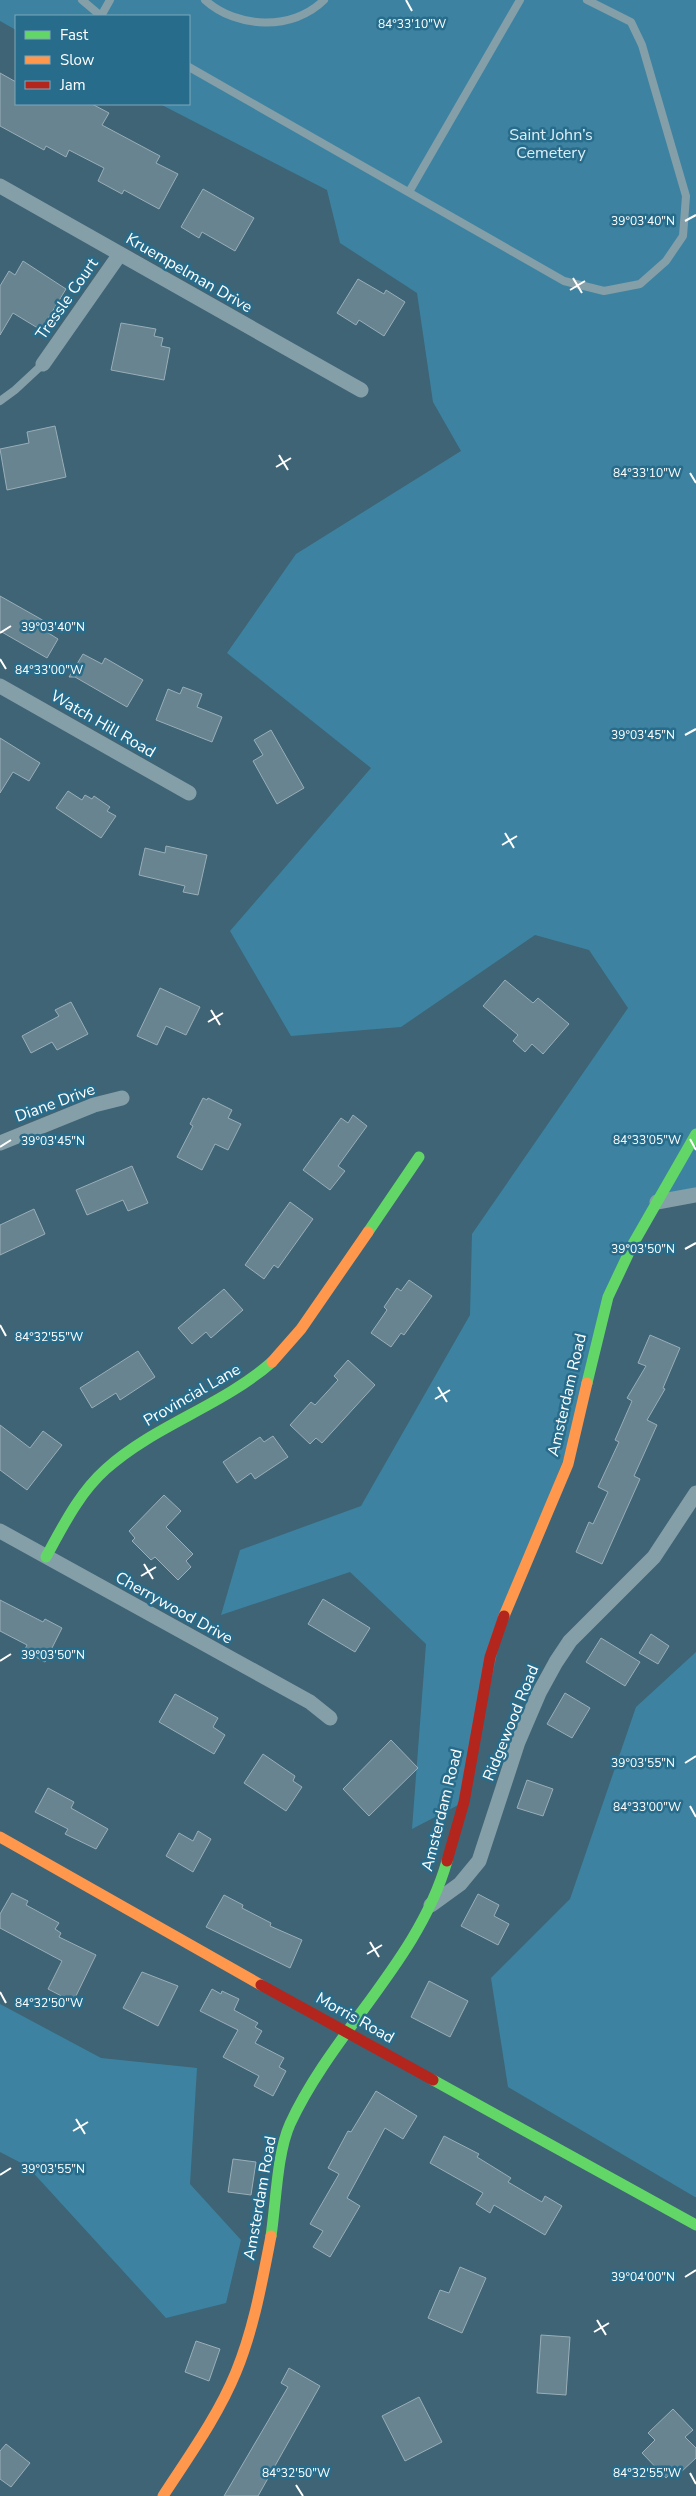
<svg xmlns="http://www.w3.org/2000/svg" width="696" height="2496" font-family="'Nunito Sans',sans-serif">
<rect width="100%" height="100%" fill="#3e6475"/>
<path fill="#3d83a1" d="M0 0H696V1195L657 1202 618 1272 583 1409 509 1600 464 1802 412 1829 426 1644 350 1572 221 1615 240 1550 361 1506 470 1315 472 1234 628 1008 589 950 535 935 401 1027 291 1036 230 931 371 768 227 653 296 554 461 451 433 402 417 293 340 243 327 190 160 104H189V16H16V30L0 21Z
M696 1652V2197H695L508 2087 491 1978 570 1899 636 1707Z
M0 2004 101 2058 197 2068 190 2184 241 2240 226 2303 166 2318 27 2166 0 2152Z"/>
<path fill="#688490" stroke="#99aeb8" d="M0 73 16 82V104H92L109 113 102 125 160 156 156 163 178 174 159 209 124 190 122 194 98 181 104 168 69 150 66 157 46 146 44 150 0 126Z
M203 189 254 218 235 251 202 232 199 238 181 227Z
M23 261 66 289 41 330 13 313 0 335V286L9 271 15 275Z
M358 279 384 294 386 290 405 302 384 336 359 320 356 325 337 313Z
M121 323 156 329 154 336 163 338 161 346 170 348 164 380 111 370Z
M55 426 66 477 7 490 0 449 29 443 27 432Z
M0 596 46 622 42 629 58 639 47 658 0 631Z
M83 654 102 664 105 658 143 680 127 707 75 677H69Z
M183 687 202 694 197 707 222 717 212 742 156 720 168 689 180 694Z
M271 730 304 788 277 804 253 761 263 755 254 740Z
M0 738 40 763 29 781 13 772 0 793Z
M68 791 82 800 85 795 92 799 94 796 110 807 107 811 116 816 101 838 56 808Z
M166 846 207 855 198 895 183 892 185 886 139 875 145 848 165 853Z
M505 980 533 1003 538 998 569 1024 543 1054 532 1044 525 1052 513 1041 518 1035 483 1006Z
M160 988 200 1007 186 1035 166 1026 157 1045 137 1036Z
M71 1002 88 1034 57 1050 52 1042 31 1053 22 1036 59 1016 55 1010Z
M203 1098 207 1100 208 1098 232 1110 228 1118 241 1124 228 1150 215 1144 202 1170 177 1157 193 1126 190 1124Z
M353 1115 367 1126 338 1166 345 1171 330 1190 303 1170 341 1118 348 1123Z
M132 1166 148 1203 128 1211 123 1200 87 1215 76 1190Z
M290 1202 313 1219 278 1268 274 1265 264 1279 245 1265Z
M34 1209 45 1234 0 1255V1225Z
M409 1280 432 1296 404 1335 401 1333 391 1347 371 1333 387 1310 384 1307 397 1288 401 1291Z
M224 1289 243 1310 211 1338 206 1332 192 1344 178 1328Z
M650 1335 680 1348 663 1388 665 1389 647 1420 657 1425 634 1476 640 1479 602 1564 576 1552 589 1522 593 1524 608 1492 598 1487 619 1442 615 1440 632 1401 627 1398 646 1366 638 1363Z
M138 1351 155 1377 120 1400 116 1393 92 1408 80 1388Z
M348 1360 375 1385 322 1443 316 1438 310 1444 290 1425 311 1402 315 1405 338 1380 334 1376Z
M0 1425 30 1448 43 1431 62 1445 27 1490 0 1470Z
M273 1436 288 1457 255 1479 251 1473 237 1483 223 1462 260 1437 264 1442Z
M164 1495 181 1511 166 1527 193 1554 186 1561 191 1567 178 1580 155 1557 151 1560 132 1541 135 1538 129 1531Z
M323 1599 370 1628 355 1652 308 1624Z
M0 1600 43 1622 45 1619 62 1628 45 1662 24 1651 27 1645 0 1631Z
M651 1634 669 1646 658 1664 639 1653Z
M601 1638 640 1662 625 1686 586 1662Z
M565 1693 590 1708 572 1738 547 1724Z
M175 1694 218 1718 213 1727 225 1735 214 1754 159 1722Z
M391 1740 418 1768 369 1816 343 1789Z
M263 1754 295 1776 293 1781 302 1787 286 1811 244 1783Z
M527 1780 553 1789 543 1816 517 1808Z
M48 1788 74 1802 71 1808 108 1829 96 1849 65 1834 68 1829 35 1812Z
M198 1831 211 1839 193 1872 166 1856 179 1833 193 1841Z
M12 1893 28 1901 26 1905 59 1923 55 1929 61 1933 59 1937 96 1955 73 2002 48 1989 62 1961 0 1928V1914Z
M478 1894 499 1905 494 1916 509 1924 498 1945 461 1926Z
M224 1895 243 1905 242 1908 271 1923 270 1926 302 1940 290 1968 206 1927Z
M142 1972 178 1986 158 2026 123 2008Z
M429 1981 468 2001 450 2037 411 2017Z
M212 1989 221 1994 222 1991 239 1999 234 2010 258 2023 255 2027 262 2031 255 2043 284 2058 279 2067 286 2071 273 2096 254 2086 259 2076 223 2057 238 2030 200 2011Z
M376 2091 417 2116 403 2139 385 2128 347 2198 360 2206 330 2257 313 2247 323 2231 310 2224 339 2174 328 2168 348 2131 351 2132Z
M444 2136 479 2154 477 2157 511 2178 508 2182 542 2202 545 2196 562 2206 545 2235 494 2205 490 2213 476 2204 483 2193 430 2163Z
M233 2159 256 2162 251 2195 228 2192Z
M460 2267 486 2278 462 2333 428 2318 440 2290 449 2293Z
M541 2335 570 2337 566 2395 537 2393Z
M196 2341 220 2349 209 2381 185 2372Z
M289 2368 320 2386 258 2496H224L288 2387 281 2383Z
M419 2397 442 2442 405 2461 382 2416Z
M673 2409 693 2430 685 2437 696 2448V2458L680 2473 675 2469 666 2478 642 2453 655 2440 648 2433Z
M6 2444 30 2463 11 2487 0 2479V2451Z"/>
<g fill="none" stroke-linecap="round" stroke-linejoin="round">
<path stroke="#859fa9" stroke-width="8" d="M82 0 101 16
M205 0C237 29 293 31 324 0
M101 16 110 0
M189 67 564 281 604 291 640 284 666 261 683 236 686 196 642 45 631 22 587 0
M409 192 520 0
M0 401 15 390 43 364"/>
<path stroke="#859fa9" stroke-width="15" d="M0 186 361 390
M43 364 120 254
M0 686 189 793
M0 1143 94 1105 122 1098
M657 1202 696 1195
M0 1531 310 1702 330 1718
M431 1905 460 1884 479 1861 518 1742 539 1693 556 1662 570 1641 654 1557 696 1493"/>
<path stroke="#63d668" stroke-width="11" d="M368 1232 419 1157
M587 1383 608 1297 633 1244 696 1134
M46 1557C63 1526 79 1493 106 1469 155 1425 222 1406 272 1362
M433 2080 696 2225
M271 2236C276 2203 277 2153 290 2124 333 2031 419 1960 447 1861"/>
<path stroke="#ff974d" stroke-width="11" d="M272 1362 301 1329 368 1232
M504 1616 568 1464 587 1383
M0 1837 261 1985
M163 2496C189 2456 218 2416 236 2372 254 2328 262 2282 271 2236"/>
<path stroke="#b3261e" stroke-width="11" d="M447 1861 464 1802 490 1657 504 1616
M261 1985 433 2080"/>
</g>
<path fill="none" stroke="#fff" stroke-width="2" d="M406 0 412 11M685 221 696 215M573 278 582 293M570 290 585 281M279 455 288 470M276 467 291 458M690 473 696 483M0 633 11 626M0 659 6 669M685 735 696 729M505 833 514 848M502 845 517 836M211 1010 220 1025M208 1022 223 1013M690 1139 696 1150M0 1147 11 1140M685 1249 696 1243M0 1325 6 1336M438 1387 447 1402M435 1399 450 1390M144 1564 153 1579M141 1576 156 1567M0 1661 11 1654M685 1763 696 1756M690 1806 696 1817M370 1942 379 1957M367 1954 382 1945M0 1992 6 2003M76 2119 85 2134M73 2131 88 2122M0 2175 11 2168M685 2277 696 2270M597 2320 606 2335M594 2332 609 2323M690 2473 696 2484M296 2485 303 2496"/>
<g text-anchor="middle" dominant-baseline="central" stroke-width="5" stroke-linejoin="round" paint-order="stroke">
<g font-size="16" fill="#dbeff8" stroke="#286c8b">
<text x="551" y="135">Saint John’s<tspan x="551" dy="18">Cemetery</tspan></text>
</g>
<g font-size="16" fill="#fff" stroke="#286c8b">
<text transform="translate(189 273) rotate(30)">Kruempelman Drive</text>
<text transform="translate(67 299) rotate(-55)">Tressle Court</text>
<text transform="translate(103 724) rotate(30)">Watch Hill Road</text>
<text transform="translate(55 1103) rotate(-20)">Diane Drive</text>
<text transform="translate(192 1395) rotate(-30)">Provincial Lane</text>
<text transform="translate(567 1395) rotate(-77)">Amsterdam Road</text>
<text transform="translate(174 1608) rotate(29)">Cherrywood Drive</text>
<text transform="translate(511 1723) rotate(-68)">Ridgewood Road</text>
<text transform="translate(442 1810) rotate(-76)">Amsterdam Road</text>
<text transform="translate(355 2018) rotate(29)">Morris Road</text>
<text transform="translate(260 2198) rotate(-80)">Amsterdam Road</text>
</g>
</g>
<g font-size="12" text-anchor="middle" fill="#fff" stroke="#286c8b" stroke-width="5" stroke-linejoin="round" paint-order="stroke">
<text x="412" y="28">84°33'10"W</text>
<text x="643" y="225">39°03'40"N</text>
<text x="647" y="477">84°33'10"W</text>
<text x="53" y="631">39°03'40"N</text>
<text x="49" y="674">84°33'00"W</text>
<text x="643" y="739">39°03'45"N</text>
<text x="647" y="1144">84°33'05"W</text>
<text x="53" y="1145">39°03'45"N</text>
<text x="643" y="1253">39°03'50"N</text>
<text x="49" y="1341">84°32'55"W</text>
<text x="53" y="1659">39°03'50"N</text>
<text x="643" y="1767">39°03'55"N</text>
<text x="647" y="1811">84°33'00"W</text>
<text x="49" y="2007">84°32'50"W</text>
<text x="53" y="2173">39°03'55"N</text>
<text x="643" y="2281">39°04'00"N</text>
<text x="296" y="2477">84°32'50"W</text>
<text x="647" y="2477">84°32'55"W</text>
</g>
<rect x="15" y="15" width="175" height="90" fill="#286c8b" stroke="#7ea7b9"/>
<rect x="25" y="31" width="25" height="8" fill="#63d668" stroke="#7ea7b9"/>
<text x="60" y="40" font-size="15" fill="#ffffff">Fast</text>
<rect x="25" y="56" width="25" height="8" fill="#ff974d" stroke="#7ea7b9"/>
<text x="60" y="65" font-size="15" fill="#ffffff">Slow</text>
<rect x="25" y="81" width="25" height="8" fill="#b3261e" stroke="#7ea7b9"/>
<text x="60" y="90" font-size="15" fill="#ffffff">Jam</text>
</svg>
